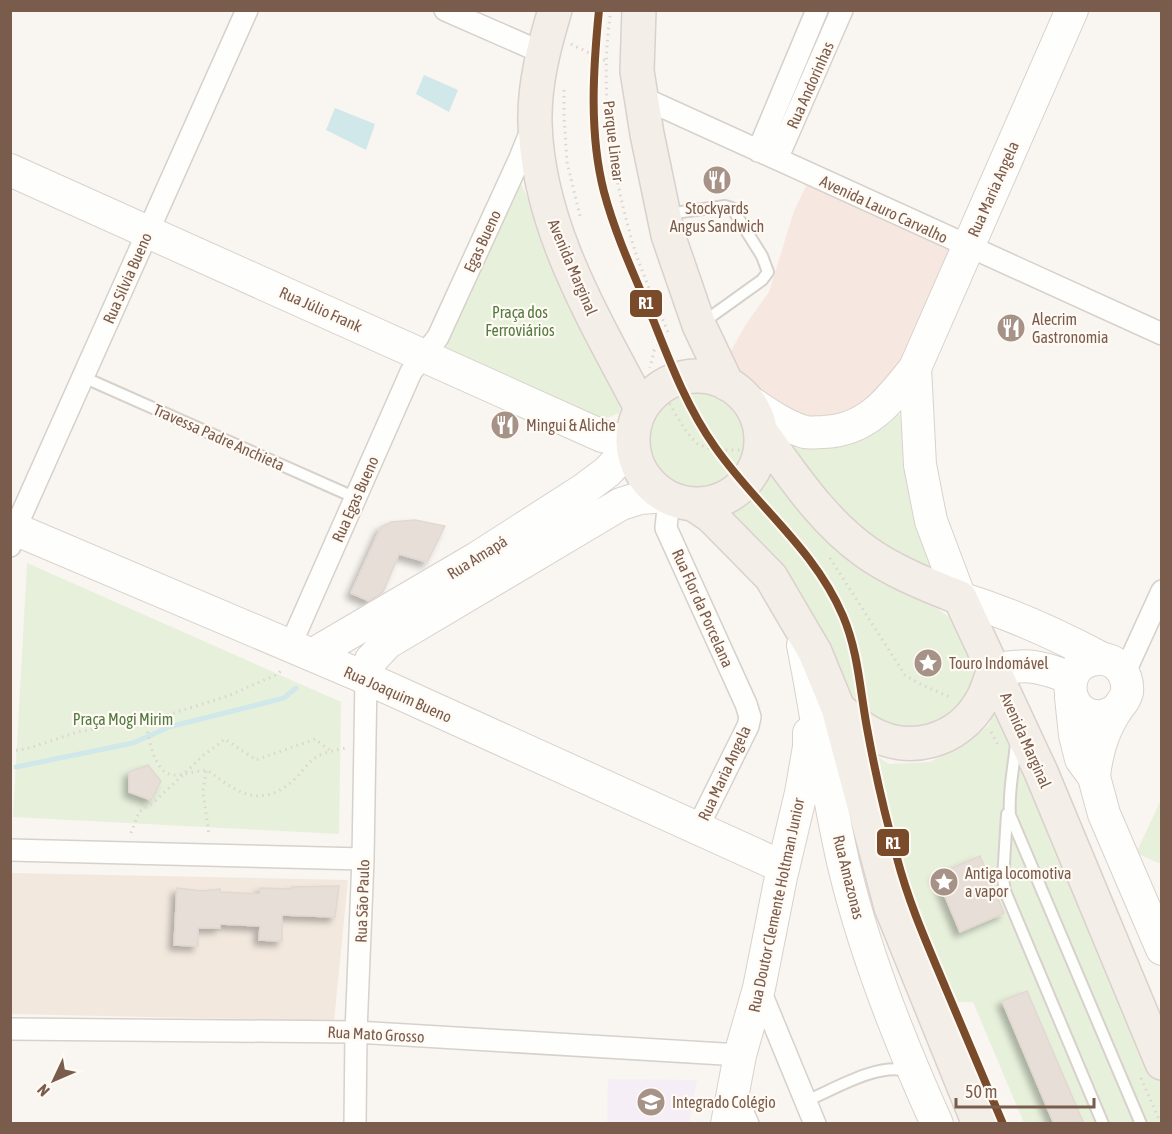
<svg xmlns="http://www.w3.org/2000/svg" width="1172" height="1134" font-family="'Asap Condensed',sans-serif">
<defs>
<filter id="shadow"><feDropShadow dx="-5" dy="5" stdDeviation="3" flood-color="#0004"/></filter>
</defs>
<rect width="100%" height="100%" fill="#f9f5f0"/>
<path fill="#f2e8de" d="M12 873 348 880 334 1021 12 1014Z"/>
<path fill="#f6e8e1" d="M808 182 955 249 914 368 836 430 748 400 727 358 746 324 769 292 794 211Z"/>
<path fill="#f6eef6" d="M608 1079 697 1080 689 1123H607Z"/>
<path fill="#e7f0db" d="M521 184 622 402 619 413 607 418 589 416 444 351Z
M646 438a53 53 0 1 1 106 0a53 53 0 1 1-106 0Z
M890 411 899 413C904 430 901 447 904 464 911 502 927 537 943 573L921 567 875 543 842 515 776 428Z
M769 461 785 495 820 533 881 581 936 608 958 623 978 664 972 693 962 712 912 736 858 716 725 511C750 499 761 488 769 461Z
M27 563 341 702 339 834 13 817Z
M999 699 1161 1083V1123H1024L973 1002H955L924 929 901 856 878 757 889 764 930 762 967 743 989 725Z
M1161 800V864L1136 853Z"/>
<path fill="#d0e8ea" d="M424 75 458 90 449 112 416 94Z
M335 108 375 124 366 150 326 130Z"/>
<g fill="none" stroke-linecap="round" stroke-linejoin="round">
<path stroke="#d0e8ea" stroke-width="5" d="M16 767 133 743 169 727 284 698 296 688"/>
</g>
<path fill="#e6ded7" stroke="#e2d8d2" stroke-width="1.5" filter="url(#shadow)" d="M415 520 445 526 427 562 399 554 383 592 369 601 351 593 381 527 391 522Z
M148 765 161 781 151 800 129 792V772Z
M980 856 1004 913 960 932 936 875Z
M339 886 335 917 282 915V941L259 940 260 926 220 924V928H198V946L174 945 177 888 203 891 220 889V892L260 894V888L291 889 292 887Z
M1027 991 1084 1124H1054L1002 1001Z"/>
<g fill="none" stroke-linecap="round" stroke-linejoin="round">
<g stroke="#d7d1cb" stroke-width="14">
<path id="lane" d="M667 214 725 206 732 208 762 256 768 272 762 280 702 323
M83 377 356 498
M1016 743C1014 767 1008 791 1010 815L1141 1124
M1007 814 1003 879 1005 891 1103 1124
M806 1101C833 1090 878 1062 907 1071"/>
</g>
<g stroke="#d7d1cb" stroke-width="24">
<path id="street" d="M445 10 543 53
M641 97 1162 334
M758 151 817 10
M777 159 842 10
M669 498 666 528 746 704 750 717 748 726 697 829
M10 546 15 529 247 10
M290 646 411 372 438 337 520 158 532 128
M1124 674 1162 591
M10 850 363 859
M759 988 815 1124
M10 1029 356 1032 740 1055
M734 1092 748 1124
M355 1124 356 1032 363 859 366 678"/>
</g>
<g stroke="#d9d2cb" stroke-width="34">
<path id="secondary" d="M10 170 602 436 633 443
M915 368 920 465 931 521 960 598C1009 613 1056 634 1101 658
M747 400C765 412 784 426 805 432 810 433 817 432 823 432 867 431 890 400 915 368L1072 10
M10 527 366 678 783 867
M803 645C818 719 827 796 845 870 866 957 900 1042 937 1124
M312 655 477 558 583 490 607 472 633 445
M994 670C1027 663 1040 666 1071 678
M366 678 371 660 387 643 621 504 640 498 666 496
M1071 697 1075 735 1081 759 1094 777 1104 814 1162 949
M1094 777C1096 755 1103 731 1115 712 1120 704 1125 701 1127 692 1128 683 1125 673 1118 666 1113 661 1105 658 1097 659 1057 663 1065 721 1103 716 1107 715 1112 712 1116 711
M727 1124 740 1055 759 988 781 877 801 793 809 747V733"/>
</g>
<g stroke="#dad1cc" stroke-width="36">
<path id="primary" d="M555 10C544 46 534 85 535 123 538 227 594 318 641 408
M639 10 637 71 647 134 668 235 699 325 727 384
M633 440a64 64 0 1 1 128 0a64 64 0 1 1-128 0Z
M761 432C792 474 822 521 866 552 894 572 928 585 960 598L1041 772 1162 1063
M693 504 711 516 771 577 815 652 838 708 891 907 979 1124
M838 708C847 716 856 725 867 731 908 756 959 742 982 700 987 691 990 680 994 670"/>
</g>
<path stroke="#dcd5d0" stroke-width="3" stroke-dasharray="1.5 4.5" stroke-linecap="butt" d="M611 10C598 91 613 183 638 260 647 284 658 308 668 332L654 351 650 368
M571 44 608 62
M564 90V116L567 162 581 220
M656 377C664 392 686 439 700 445 713 451 729 450 743 450
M830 558 905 675 918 683 952 698
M145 720C149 736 153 774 174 775 184 775 196 771 207 770 235 790 256 809 289 784 298 778 307 763 315 758 323 752 337 750 346 748
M991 732 999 747
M10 751 26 749 78 732 164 716 228 696 278 674 283 668
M206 771 203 791 209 835
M131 833 139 812 154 802 204 755 225 739 256 760 315 739 332 752
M1141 1078 1161 1124"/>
<use href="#lane" stroke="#fefefd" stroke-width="10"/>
<use href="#street" stroke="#fefefd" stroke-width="21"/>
<use href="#secondary" stroke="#fefefd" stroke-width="32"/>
<use href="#primary" stroke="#f3eee8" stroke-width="33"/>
<g stroke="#e6e3e7" stroke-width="7">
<path id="rail" d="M985 1082 1003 1124"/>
</g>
<use href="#rail" stroke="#fffaf3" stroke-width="4.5" stroke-dasharray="14" stroke-linecap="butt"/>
<g stroke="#fffaf3" stroke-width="12">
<path id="rail-1" d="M599 10C593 70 589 134 604 192 616 237 636 279 654 322 671 365 688 409 715 447 756 506 814 548 843 616 858 651 860 690 867 728 875 772 885 816 897 858 909 904 928 946 946 989 965 1034 984 1079 1003 1124"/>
</g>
<use href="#rail-1" stroke="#7a4b2a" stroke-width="8"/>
</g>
<defs>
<g id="restaurant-disc" transform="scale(1.5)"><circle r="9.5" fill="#a69286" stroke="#fffaf3"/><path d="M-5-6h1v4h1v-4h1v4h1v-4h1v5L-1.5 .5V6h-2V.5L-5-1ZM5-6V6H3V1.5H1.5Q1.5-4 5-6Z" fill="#fff"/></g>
<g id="sight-disc" transform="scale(1.5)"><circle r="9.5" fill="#a69286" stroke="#fffaf3"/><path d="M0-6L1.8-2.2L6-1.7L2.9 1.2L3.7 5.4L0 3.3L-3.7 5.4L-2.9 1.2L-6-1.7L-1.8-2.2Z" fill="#fff"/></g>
<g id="school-disc" transform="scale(1.5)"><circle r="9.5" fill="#a69286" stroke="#fffaf3"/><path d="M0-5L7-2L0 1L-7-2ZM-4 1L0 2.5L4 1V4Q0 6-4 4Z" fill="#fff"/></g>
</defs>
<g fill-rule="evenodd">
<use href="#restaurant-disc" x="717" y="180"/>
<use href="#restaurant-disc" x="1011" y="328"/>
<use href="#restaurant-disc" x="505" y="425"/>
<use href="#sight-disc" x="928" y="663"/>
<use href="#sight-disc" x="944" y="882"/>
<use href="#school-disc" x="651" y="1102"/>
</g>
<g text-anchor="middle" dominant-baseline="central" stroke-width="4.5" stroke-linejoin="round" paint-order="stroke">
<g font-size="16" fill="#7a5c4d" stroke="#fffaf3">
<text transform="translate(810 85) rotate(-66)">Rua Andorinhas</text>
<text transform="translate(614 141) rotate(83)">Parque Linear</text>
<text transform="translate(993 189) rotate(-66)">Rua Maria Angela</text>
<text transform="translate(884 209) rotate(25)">Avenida Lauro Carvalho</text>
<text transform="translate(482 241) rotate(-65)">Egas Bueno</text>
<text transform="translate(573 267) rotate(67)">Avenida Marginal</text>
<text transform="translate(127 278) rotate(-66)">Rua Silvia Bueno</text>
<text transform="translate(321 309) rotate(24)">Rua Júlio Frank</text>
<text transform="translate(219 437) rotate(24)">Travessa Padre Anchieta</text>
<text transform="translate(355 499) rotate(-66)">Rua Egas Bueno</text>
<text transform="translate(477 557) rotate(-32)">Rua Amapá</text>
<text transform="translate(703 608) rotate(66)">Rua Flor da Porcelana</text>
<text transform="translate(398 694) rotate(24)">Rua Joaquim Bueno</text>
<text transform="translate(1026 740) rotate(66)">Avenida Marginal</text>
<text transform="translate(724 773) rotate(-65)">Rua Maria Angela</text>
<text transform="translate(849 877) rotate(76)">Rua Amazonas</text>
<text transform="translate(362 901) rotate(-88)">Rua São Paulo</text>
<text transform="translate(776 905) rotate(-78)">Rua Doutor Clemente Holtman Junior</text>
<text transform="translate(376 1034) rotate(3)">Rua Mato Grosso</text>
</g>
<g font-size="16" fill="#7a5c4d" stroke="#fffaf3" text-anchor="start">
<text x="717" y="208" text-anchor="middle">Stockyards<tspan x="717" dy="18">Angus Sandwich</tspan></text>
<text x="1032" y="319">Alecrim<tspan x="1032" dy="18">Gastronomia</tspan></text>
<text x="526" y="425">Mingui &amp; Aliche</text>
<text x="949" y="663">Touro Indomável</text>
<text x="965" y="873">Antiga locomotiva<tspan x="965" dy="18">a vapor</tspan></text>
<text x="672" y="1102">Integrado Colégio</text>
</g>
<g font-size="16" fill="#537a41" stroke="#fffaf3">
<text x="520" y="312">Praça dos<tspan x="520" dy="18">Ferroviários</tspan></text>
<text x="123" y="719">Praça Mogi Mirim</text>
</g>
</g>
<g stroke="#fffaf3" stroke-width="2">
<rect x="629" y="289" width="34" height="29" rx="6" fill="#7a4b2a"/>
<rect x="876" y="828" width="34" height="29" rx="6" fill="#7a4b2a"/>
</g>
<g font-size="16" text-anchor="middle" font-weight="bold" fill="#fff">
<text x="646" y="309">R1</text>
<text x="893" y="849">R1</text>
</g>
<rect width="1172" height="1134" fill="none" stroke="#7a5c4d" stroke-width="24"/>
<g transform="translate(54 1080) rotate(226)" stroke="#fffaf3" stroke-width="4.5" paint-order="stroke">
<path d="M0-4.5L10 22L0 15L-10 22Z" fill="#7a5c4d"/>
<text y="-9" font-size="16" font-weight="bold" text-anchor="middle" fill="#7a5c4d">N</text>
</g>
<path d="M956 1098v9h138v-9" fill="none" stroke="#7a5c4d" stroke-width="3"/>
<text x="965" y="1098" font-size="18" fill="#7a5c4d" stroke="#fffaf3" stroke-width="4.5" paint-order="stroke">50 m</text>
</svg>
